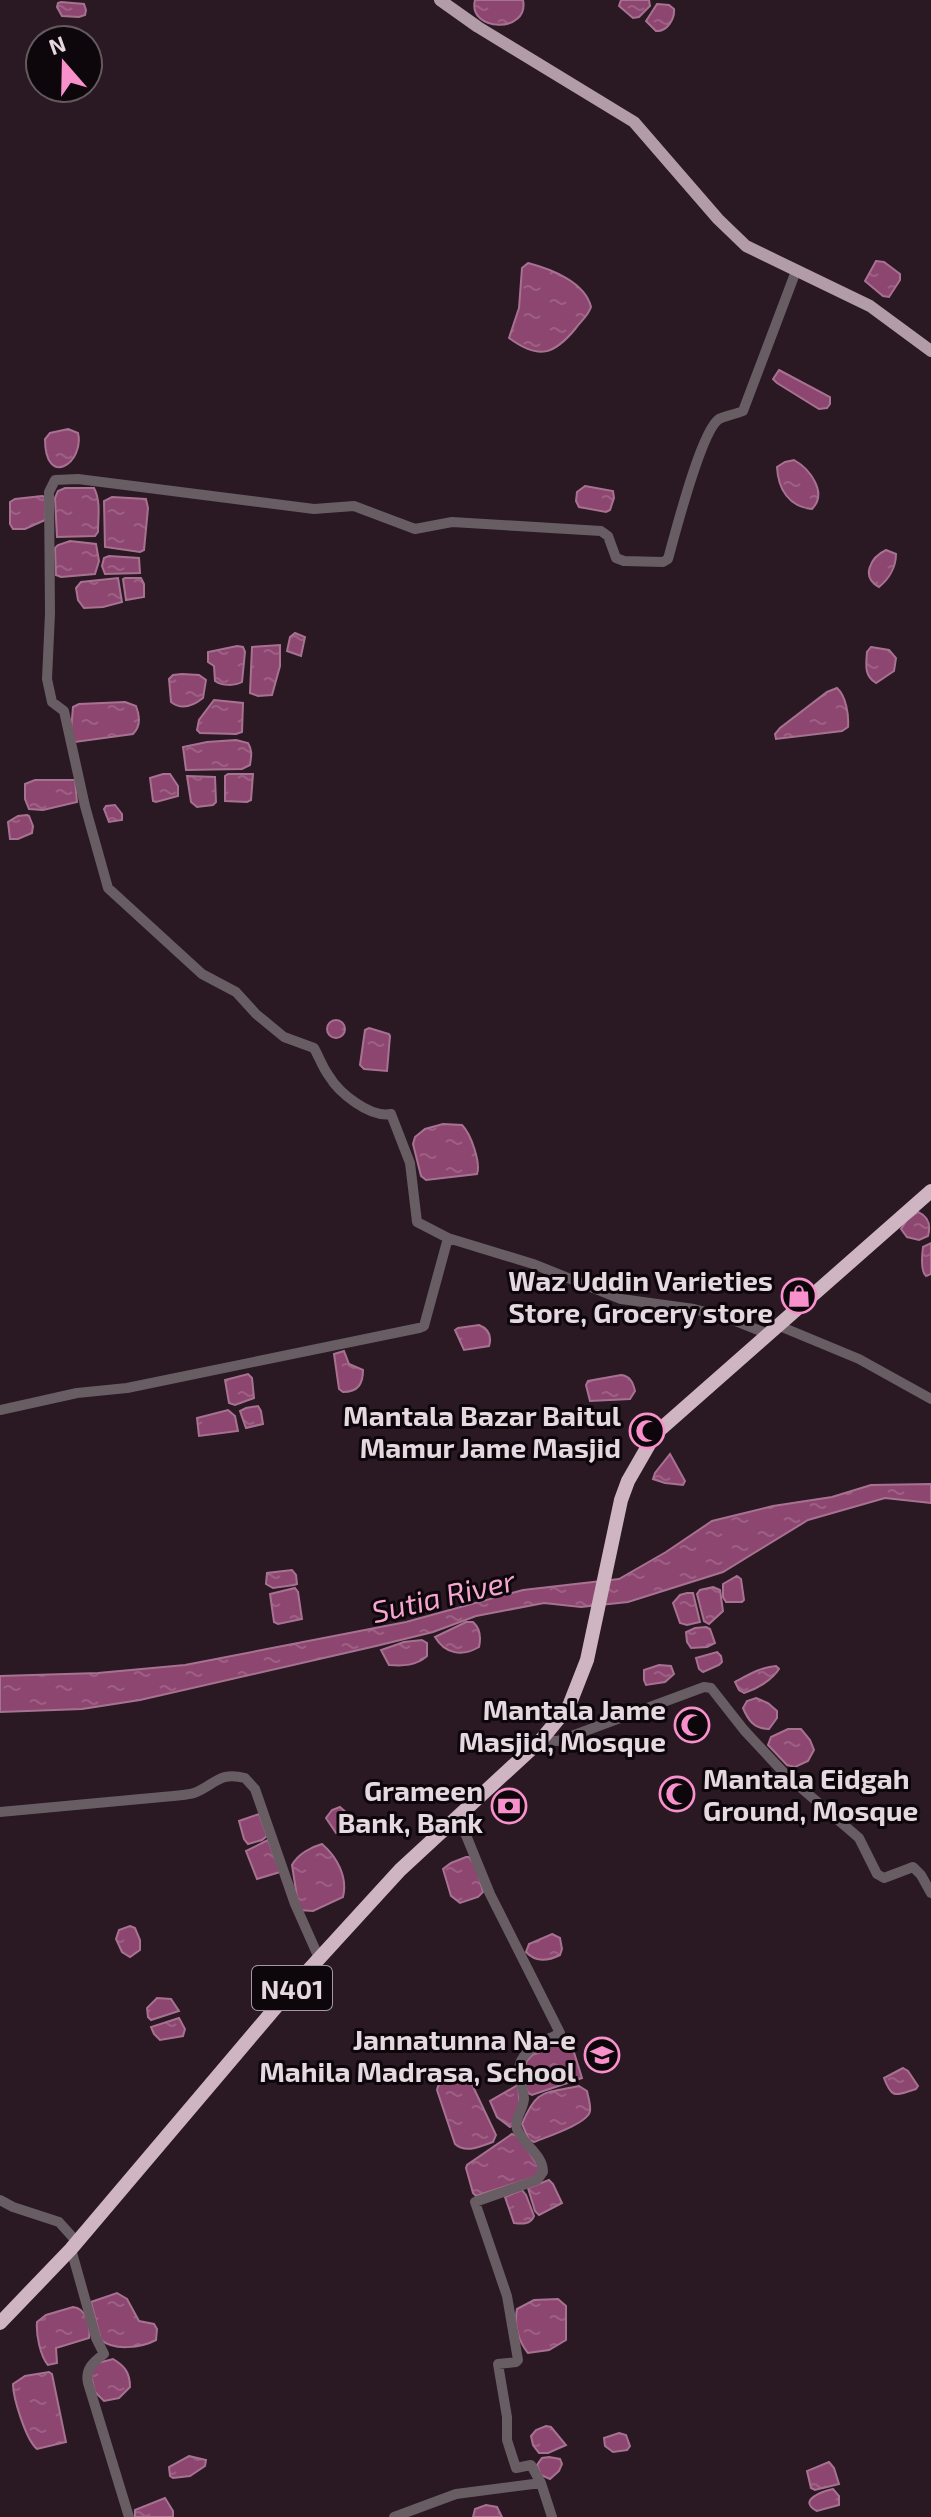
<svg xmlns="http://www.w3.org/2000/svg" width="931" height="2517" font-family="'Exo 2',sans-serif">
<defs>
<pattern id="water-ripples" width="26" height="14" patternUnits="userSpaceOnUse" patternTransform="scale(2)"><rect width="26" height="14" fill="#8d4670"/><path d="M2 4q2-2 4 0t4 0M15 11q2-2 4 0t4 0" fill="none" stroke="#9d6084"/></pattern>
</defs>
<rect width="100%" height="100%" fill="#2a1822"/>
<path fill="url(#water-ripples)" stroke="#a77291" stroke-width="2" d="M475 0H523C530 34 467 32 475 0Z
M621 0H649L650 6 639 17 633 18 619 6Z
M61 2 84 4 86 10 85 15 79 17 62 16 57 7 58 3Z
M657 4 669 5 674 9C675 19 667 32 656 31L646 21Z
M876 261 884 262 900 274V280L889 297 883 296 865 281Z
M528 263C551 269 585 282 591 307 588 316 581 321 576 328 554 355 539 360 509 338L519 308 522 268Z
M779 370 830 397V404L827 408 819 409 777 383 773 379Z
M68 429 78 433C85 463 45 489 45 439L50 433Z
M794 460C810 469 828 493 812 509 789 507 778 489 777 467L785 462Z
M585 486 613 491 614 498 610 510 606 512 579 507 576 501 577 492Z
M65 488H94C101 501 98 517 98 532L95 536 57 537 55 498 58 491Z
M42 496 45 497V520L25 529H13L10 524V502L15 499Z
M112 497 146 499 148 508 144 550 140 552 105 547 104 501Z
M70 541 96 544 99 561 95 574 61 577 56 575 55 548 58 545Z
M886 550 896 554C896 567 889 579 879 587 860 577 871 557 886 550Z
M109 556 139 558 140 573 105 574 102 566 104 558Z
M118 578 122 602 103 607 84 608 78 600 76 588 81 582Z
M125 578H141L144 584V597L126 600 123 579Z
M295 633 305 637 301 656 287 651 290 637Z
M280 645V666L272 695 258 696 250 693 252 647Z
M237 646 243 647 245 652 242 682C235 686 222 686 215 681L214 666 208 662V652Z
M871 647 889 650 896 658 894 671 876 683C864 676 866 665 867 652Z
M182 674 199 675 206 680 203 698C193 706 181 710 171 702L169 679 173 675Z
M837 688C846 696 849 715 848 727L842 731 776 739 775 734 780 728 827 692Z
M214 700 243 703 242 732 236 734 200 733 197 730 199 720Z
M125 702 136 706C140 716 141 726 133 734L75 742 71 731 73 707 79 704Z
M236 740 248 743C253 751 251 757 250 765L242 769 186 770 183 747 207 742Z
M163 774H170L178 786V796L156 802 153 801 150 778Z
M228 774H253L251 800 247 802 225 801V776Z
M187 776 215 777 216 802 213 805 197 807 191 802Z
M35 780H75L77 802 43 810 29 809 25 799V784Z
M115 805 122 814V820L109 822 104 809 106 806Z
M27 815 29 816 33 826 32 833 18 839H10L8 822 18 816Z
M327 1029a9 9 0 1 1 18 0a9 9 0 1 1-18 0Z
M369 1028 389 1034 390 1036 387 1071 364 1069 360 1065 365 1030Z
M443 1124 462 1125C471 1134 481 1163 477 1174L426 1180 421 1176 413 1144 415 1137 425 1129Z
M918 1212C929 1217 931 1225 928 1236L919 1240 907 1237 901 1229 907 1220Z
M931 1243V1274L926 1276C920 1271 922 1255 923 1247Z
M479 1325C489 1329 492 1336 489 1346L464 1350 455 1330 458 1328Z
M344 1351 349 1364 363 1370C363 1384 358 1392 343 1392L339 1389 334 1354Z
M248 1374 252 1378 254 1398 235 1405 229 1403 225 1380Z
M621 1375C630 1376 633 1382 635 1391L630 1399 590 1401 586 1385 588 1381Z
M258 1406 261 1411 263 1424 246 1428 240 1411 246 1408Z
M228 1410 235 1416 238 1431 199 1436 197 1418Z
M670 1454 685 1481 683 1485 665 1483 653 1479 655 1473Z
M931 1484V1503L885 1498 808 1520 723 1572 628 1602 581 1607 544 1603 476 1616 433 1632 376 1646 140 1700 82 1709 0 1712V1676L98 1673 185 1665 406 1622 523 1590 619 1579 666 1552 712 1521 773 1506 832 1497 871 1485Z
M292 1570 296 1575 297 1584 294 1585 273 1588 266 1584 267 1573Z
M737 1576 741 1579 744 1600 742 1602H726L723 1597V1584Z
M713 1587 720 1590 723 1611 709 1624 704 1621 697 1594 700 1590Z
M295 1588 298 1592 302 1619 278 1624 274 1622 270 1594Z
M687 1593H693L700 1622 687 1625 680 1623 673 1603 680 1595Z
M466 1622H473C481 1629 481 1638 479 1647 462 1657 445 1654 435 1637Z
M706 1627 710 1629 715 1643 707 1647 691 1648 687 1642 686 1632 695 1628Z
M422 1640 427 1643V1656C416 1666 403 1666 389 1665L381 1650 404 1642Z
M717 1652 721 1656 722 1662 719 1665 703 1672 699 1669 696 1658Z
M659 1665 671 1666 674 1674 665 1682 646 1685 644 1680V1670Z
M776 1666 779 1669C772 1680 757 1689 744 1693L739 1690 735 1682C748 1675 761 1667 776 1666Z
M756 1698 768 1703 777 1711V1718L769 1729C754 1729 748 1720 743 1708L747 1701Z
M788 1729H801L810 1740 814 1750 808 1761 795 1767 787 1765 768 1745 771 1737Z
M340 1807 348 1814 353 1828 348 1832 336 1833 326 1818 332 1810Z
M259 1814 267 1836 262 1840 248 1844 244 1839 239 1821Z
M268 1840 280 1872 257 1879 246 1851Z
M322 1844C337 1857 348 1877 343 1897L313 1911 299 1910 292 1865C298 1854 311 1847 322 1844Z
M466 1857H469L476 1867 483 1892 478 1897 460 1903 451 1896 443 1869 451 1863Z
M130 1926 135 1928 140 1940V1950L130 1957 122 1952 116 1939 119 1930Z
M552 1934 560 1938 562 1949 560 1955C548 1961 536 1963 526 1952L529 1944Z
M157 1998 171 1999 179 2011 151 2020 148 2017 147 2008Z
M179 2018 185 2029 183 2036 160 2040 154 2034 151 2027Z
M564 2039 572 2046 582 2078 532 2095 528 2093C513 2057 537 2051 564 2039Z
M903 2068 908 2071 918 2086 916 2089C896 2095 892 2100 884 2078Z
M458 2071H464L469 2078 496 2135 493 2142C481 2146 466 2154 455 2144L437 2090C439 2079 449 2076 458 2071Z
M516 2086H518L520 2107 513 2125 510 2127 497 2117 490 2101Z
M579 2086 587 2091C588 2097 591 2105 590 2111 589 2123 546 2137 534 2142L529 2140 522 2124C537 2088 543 2094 579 2086Z
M512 2134 519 2137 540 2169 537 2176 476 2196 473 2193 466 2168 467 2165Z
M549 2180 553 2184 562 2203 539 2215 535 2211 528 2188Z
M522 2190 526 2195 534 2216C531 2225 521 2224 514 2223L505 2197Z
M117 2293 127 2299 139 2321 154 2324 157 2329 156 2340C141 2348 114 2351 101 2340L91 2302Z
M558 2299 566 2306V2340L549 2350 528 2353C518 2341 514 2324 517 2309L534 2300Z
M73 2307C86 2308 91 2326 89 2338L56 2348 57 2363 48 2365C40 2356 36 2334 37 2322L46 2315Z
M113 2359C125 2366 130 2373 130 2387L119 2398 104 2401 95 2392 90 2371 98 2363Z
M49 2372 52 2374 66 2442 37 2449C26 2440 13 2398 13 2384L25 2376Z
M546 2426 551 2427 566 2445 548 2453H539L533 2445 531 2436 536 2430Z
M619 2433 626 2435 630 2446 627 2450 613 2452 605 2446 604 2438Z
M189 2456 206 2460 205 2466 190 2476 173 2478 170 2476 169 2467Z
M549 2457 560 2459 562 2464 559 2471 550 2479 541 2475 537 2465 542 2458Z
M829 2462 834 2468 839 2484 815 2490 811 2488 807 2471Z
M833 2489 839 2496V2505L817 2511C796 2500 824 2491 833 2489Z
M165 2498 173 2511V2517H135V2510Z
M486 2505 497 2507 502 2517H473L475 2509Z"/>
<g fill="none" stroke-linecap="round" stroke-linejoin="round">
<path stroke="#675d62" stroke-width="10" d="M777 1325 859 1359 931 1399
M768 1334 728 1318 694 1309 621 1299 533 1264 448 1238 417 1222 410 1163 391 1114C370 1118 339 1093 329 1076 323 1068 319 1057 314 1048L284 1037 256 1014 236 992 202 974 108 888 85 806 64 711 52 702 47 679 50 613 49 492 55 480 78 479 314 509 354 506 415 529 452 522 601 531 608 536 616 558 624 561 663 562 668 559C675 534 701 431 719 419 725 416 736 414 743 411L796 271
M0 1410 77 1393 127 1388 419 1328 424 1326 448 1238
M541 1740 558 1741 704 1687 711 1688 744 1730 785 1774 859 1838 877 1874 884 1878 913 1867 921 1875 931 1893
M0 1812 173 1796C179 1795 188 1795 194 1793 215 1785 219 1771 245 1778L255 1789 295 1904 319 1958
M459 1818 490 1894 560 2033C542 2043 517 2050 519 2074 520 2083 524 2091 524 2099 523 2110 514 2119 517 2129 523 2145 543 2154 543 2172L537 2180 475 2202 507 2296 518 2360 516 2362 498 2364 507 2417V2440L516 2468 531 2465 541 2483 552 2517
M0 2200 13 2207 59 2222 77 2242
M71 2249 96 2338 104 2354C93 2362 85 2369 88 2383L129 2517
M394 2517 456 2494 541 2483"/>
<path stroke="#b19ca7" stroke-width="12" d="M440 0 478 27 634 122 718 219 746 246 870 306 931 351"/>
<path stroke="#cfb5c2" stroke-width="14" d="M0 2323 71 2249 293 1987 400 1870 541 1740 569 1706 587 1660 621 1500 628 1481 655 1434 931 1191"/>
</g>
<defs>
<g id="shop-ring" transform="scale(1.8)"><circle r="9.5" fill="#0d060a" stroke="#f890cc" stroke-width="1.5"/><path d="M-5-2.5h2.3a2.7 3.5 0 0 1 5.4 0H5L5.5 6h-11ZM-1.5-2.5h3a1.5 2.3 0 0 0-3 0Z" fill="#f890cc"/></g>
<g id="mosque-ring" transform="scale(1.8)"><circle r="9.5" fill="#0d060a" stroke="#f890cc" stroke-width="1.5"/><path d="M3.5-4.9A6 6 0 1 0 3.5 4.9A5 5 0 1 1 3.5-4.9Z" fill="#f890cc"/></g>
<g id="bank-ring" transform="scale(1.8)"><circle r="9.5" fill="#0d060a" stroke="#f890cc" stroke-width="1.5"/><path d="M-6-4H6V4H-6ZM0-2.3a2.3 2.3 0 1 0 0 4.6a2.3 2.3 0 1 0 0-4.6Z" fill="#f890cc"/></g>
<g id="school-ring" transform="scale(1.8)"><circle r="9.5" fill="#0d060a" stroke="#f890cc" stroke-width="1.5"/><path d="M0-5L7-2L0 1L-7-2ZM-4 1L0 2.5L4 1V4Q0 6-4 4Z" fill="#f890cc"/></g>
</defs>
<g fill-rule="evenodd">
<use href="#shop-ring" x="799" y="1296"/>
<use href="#mosque-ring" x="647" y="1431"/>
<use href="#mosque-ring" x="692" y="1725"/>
<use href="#mosque-ring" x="677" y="1794"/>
<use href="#bank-ring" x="509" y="1806"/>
<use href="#school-ring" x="602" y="2055"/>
</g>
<g text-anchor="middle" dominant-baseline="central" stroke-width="6" stroke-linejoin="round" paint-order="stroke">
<rect fill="#0d060a" stroke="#a4999f" stroke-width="2" x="252" y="1966" width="80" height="44" rx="6"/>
<g font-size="26" font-weight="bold" fill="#e5d8df">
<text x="292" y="1988">N401</text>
</g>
<g font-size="28" font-weight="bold" fill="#e5d8df" stroke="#0d060a" text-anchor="end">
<text x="773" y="1280">Waz Uddin Varieties<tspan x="773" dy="32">Store, Grocery store</tspan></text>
<text x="621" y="1415">Mantala Bazar Baitul<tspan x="621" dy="32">Mamur Jame Masjid</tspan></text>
<text x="666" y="1709">Mantala Jame<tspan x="666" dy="32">Masjid, Mosque</tspan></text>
<text x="703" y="1778" text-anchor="start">Mantala Eidgah<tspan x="703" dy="32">Ground, Mosque</tspan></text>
<text x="483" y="1790">Grameen<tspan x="483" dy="32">Bank, Bank</tspan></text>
<text x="576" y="2039">Jannatunna Na-e<tspan x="576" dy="32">Mahila Madrasa, School</tspan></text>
</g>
<g font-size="30" font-style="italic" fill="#f6a4d2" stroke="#0d060a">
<text transform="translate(443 1595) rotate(-13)">Sutia River</text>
</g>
</g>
<g transform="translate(64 64) rotate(340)"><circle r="38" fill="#0d060a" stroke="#635a5f" stroke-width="2"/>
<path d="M0-6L14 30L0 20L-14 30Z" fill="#f890cc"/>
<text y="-12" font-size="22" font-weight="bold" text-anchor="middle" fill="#e5d8df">N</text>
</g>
</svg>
